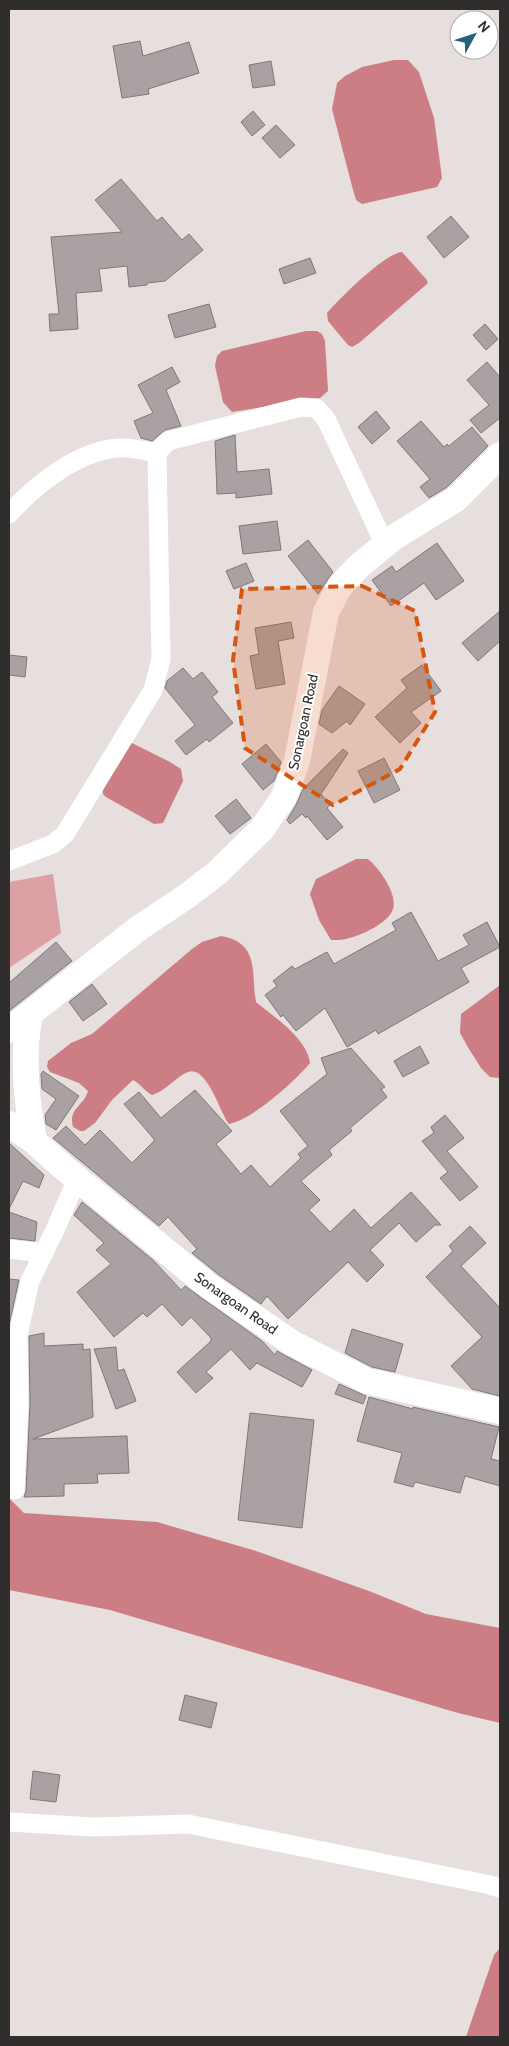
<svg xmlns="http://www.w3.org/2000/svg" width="509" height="2046" font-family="Cabin,sans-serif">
<rect width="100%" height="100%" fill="#e7dede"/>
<path fill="#dba1a4" d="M53 874 61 933 9 968V882Z"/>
<path fill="#cc7e84" d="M394 60H408L419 72 434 118 442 178 437 187 362 204 356 200 353 190 332 109 337 83 345 76 362 67Z
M402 252 426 279 428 283 359 343 352 347 348 345 328 321 327 313C339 299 385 253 402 252Z
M306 331H317L322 334 325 341 328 391 320 398 232 412 223 402 215 366 217 356 222 351Z
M130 742 170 762 181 769 183 781 163 823 154 824 106 797 103 794V789Z
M356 859H368C379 868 398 894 393 909 389 923 360 936 346 939 342 940 336 940 331 940L319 920 310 894 316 879Z
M221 936C260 943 251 972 256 1002 274 1017 307 1038 310 1063 295 1081 252 1120 229 1124 220 1113 207 1065 188 1072 175 1077 166 1091 152 1095 144 1091 141 1084 133 1080L112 1100 95 1123 84 1131H80L73 1127C68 1108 84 1106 88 1091L79 1083 50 1072 47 1067 48 1061 71 1043 92 1034 192 949 202 942Z
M500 985V1078L490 1077 481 1068 469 1049 460 1033 461 1014Z
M9 1498 24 1513 157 1522 256 1551 369 1591 426 1614 500 1628V1723L458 1713 110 1610 9 1590Z
M500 1948V2037H466L494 1955Z"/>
<path fill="#aaa2a2" stroke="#7f7778" d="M140 41 143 56 189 42 199 73 148 89 149 94 122 98 113 46Z
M271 61 275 85 253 88 249 65Z
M253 111 265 125 252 136 241 122Z
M276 125 295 145 280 158 262 138Z
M121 179 157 221 162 217 182 240 189 234 203 250 165 281 147 283V285L129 287 127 266 99 269 102 291 76 293 78 329 50 331 49 314H59L51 237 122 232 95 200Z
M451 216 469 237 444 258 427 237Z
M310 258 316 273 284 284 279 269Z
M209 304 216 327 175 338 168 315Z
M485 324 498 339 486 350 473 335Z
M487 362 500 377V418L481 433 470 420 489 405 467 380Z
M172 367 180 382 166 390 181 426 165 430 152 441 141 438 134 421 153 413 138 385Z
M376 411 390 428 372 444 358 427Z
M421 421 444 447 447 444 449 446 472 427 488 446 447 487 429 498 420 487 430 479 397 441Z
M235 435 237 472 269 469 272 494 236 498V493L217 494 215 441Z
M277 521 281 550 243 554 239 526Z
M308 540 333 572 318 594 288 556Z
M437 543 464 581 436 600 424 583 391 606 372 580 392 566 396 572Z
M246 563 254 581 234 589 226 571Z
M500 611V641L478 661 462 643Z
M291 622 294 638 278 641 285 684 256 689 250 656 259 654 255 628Z
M9 655 27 657 25 677 9 675Z
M422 665 441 691 411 712 421 723 400 743 375 717 407 688 401 680Z
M183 668 193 679 202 672 218 692 212 697 233 723 209 742 207 739 186 755 175 741 195 725 165 688 167 681Z
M339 686 365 704 350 725 347 721 332 733 319 724 322 710Z
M266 744 281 762 274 781 263 790 242 764Z
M343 749 348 753 321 794 330 805 327 808 343 827 327 840 307 816 306 818 302 814 290 824 287 820 296 805 303 789Z
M384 758 400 790 374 803 358 771Z
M236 799 251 818 230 834 215 816Z
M411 912 438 961 469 945 463 935 487 922 500 947 461 968 469 982 378 1034 376 1030 347 1047 325 1008 296 1031 283 1015 281 1017 265 995 277 986 273 981 292 966 295 969 327 952 334 964 396 930 392 923Z
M56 942 72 961 9 1011V983Z
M92 984 107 1004 83 1021 69 1002Z
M420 1046 429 1063 403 1077 394 1061Z
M351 1048 385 1087 381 1089 387 1097 350 1128 352 1131 329 1150 332 1155 301 1181 320 1200 309 1210 330 1232 354 1209 371 1228 411 1192 441 1225H435L416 1242 399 1223 370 1250 384 1265 367 1282 348 1262 288 1319 267 1296 261 1304 219 1275 192 1253 197 1249 168 1217 159 1226 53 1138 66 1126 85 1145 100 1130 132 1163 154 1141V1139L124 1104 139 1092 161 1118 195 1090 232 1131 216 1144 241 1174 251 1165 270 1187 301 1158 298 1154 308 1146 280 1111 327 1074 321 1058Z
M43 1071 79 1096 56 1130 46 1124 45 1115 56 1099 42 1089 41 1074Z
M445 1115 464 1138 447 1151 478 1187 460 1201 440 1178 448 1172 422 1141 434 1133 431 1127Z
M9 1143 44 1175 39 1188 23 1181 9 1209Z
M82 1202 153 1260 181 1290 185 1286 262 1341 275 1355 277 1351 312 1370 302 1387 257 1363 250 1370 231 1349 206 1372 213 1378 196 1393 177 1372 211 1341V1338L191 1317 182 1326 162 1304 147 1317 143 1313 114 1337 77 1292 111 1264 96 1250 104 1243 74 1215Z
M9 1212 37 1222 35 1241 9 1238Z
M470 1226 486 1243 461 1266 500 1308V1396L472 1389 451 1366 482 1337 426 1277 453 1251 449 1246Z
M9 1279 19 1280 9 1325Z
M352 1329 403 1344 395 1372 372 1367 345 1353Z
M44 1333V1346L83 1344V1350L90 1349 93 1417 33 1439 127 1436 129 1473 97 1474 98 1483 64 1484V1496L24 1497 26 1491 30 1404 29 1336Z
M116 1347 118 1371 124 1369 136 1401 116 1409 94 1349Z
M339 1384 366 1396 363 1404 335 1394Z
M369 1397 413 1409V1407L499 1427 491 1459 500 1461V1486L465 1476 460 1493 415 1482 413 1487 394 1482 402 1453 357 1441Z
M250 1413 314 1420 302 1528 238 1520Z
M185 1695 217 1703 211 1728 179 1720Z
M33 1771 60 1775 56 1802 30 1799Z"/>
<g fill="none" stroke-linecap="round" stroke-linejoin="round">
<path stroke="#fff" stroke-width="19" d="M9 514C35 485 79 450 119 448 131 447 145 451 157 453
M9 861 53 844 65 834 153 690 161 659 157 453 168 441 301 407 316 408 326 419 385 545
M9 1249 44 1253
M15 1490 19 1403 18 1335 30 1281 55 1230 77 1179
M9 1822 94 1827 188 1824 486 1884 500 1888"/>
<path stroke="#fff" stroke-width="26" d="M30 1014C22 1055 26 1100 34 1141
M9 1030 139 928 187 896 217 873 262 829 284 797 297 761 326 612 340 586 359 566 393 538 456 499 500 455
M9 1124 34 1141 64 1168 210 1287 292 1343 367 1381 500 1411"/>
</g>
<path fill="#d6550f" fill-opacity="0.2" stroke="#d6550f" stroke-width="4" stroke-dasharray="10 6" stroke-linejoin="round" d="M362 586 415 611 435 712 400 769 333 805 245 748 233 660 242 589Z"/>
<g text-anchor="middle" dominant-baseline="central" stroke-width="4" stroke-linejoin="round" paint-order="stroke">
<g font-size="14" fill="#302d2d" stroke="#fff">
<text transform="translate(303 722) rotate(-78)">Sonargoan Road</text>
<text transform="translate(236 1303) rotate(35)">Sonargoan Road</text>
</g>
</g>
<rect width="509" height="2046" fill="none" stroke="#302d2d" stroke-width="20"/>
<g transform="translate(474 35) rotate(50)"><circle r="24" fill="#ffffff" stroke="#acabab"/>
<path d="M0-4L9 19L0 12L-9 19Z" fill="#256379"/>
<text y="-8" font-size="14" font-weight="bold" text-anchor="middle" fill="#302d2d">N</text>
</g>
</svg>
